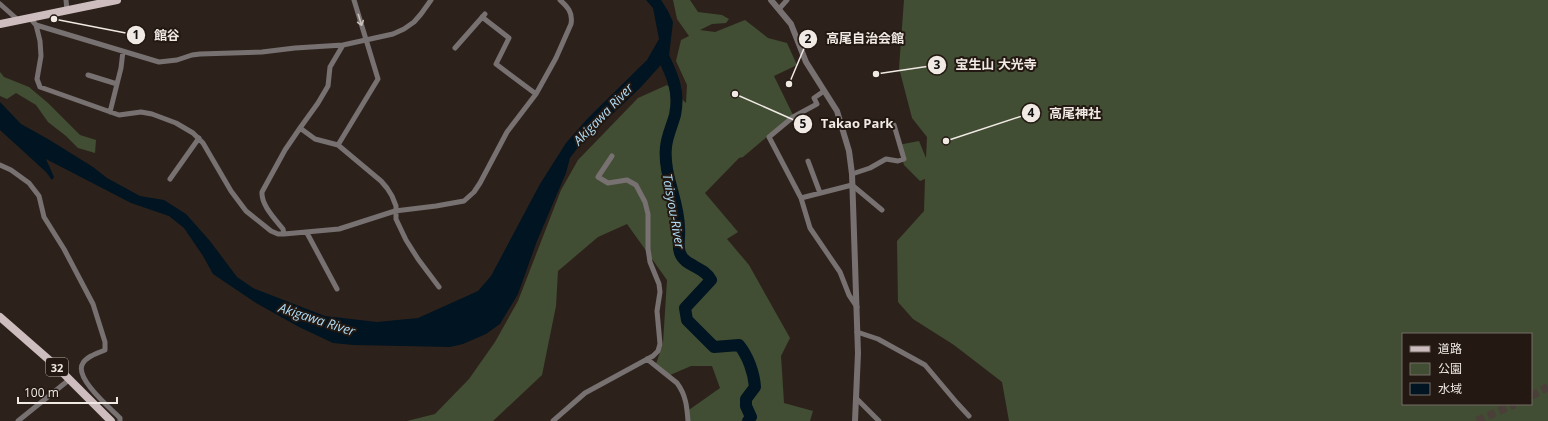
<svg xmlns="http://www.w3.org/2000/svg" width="1548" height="421" font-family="'Open Sans','Noto Sans JP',sans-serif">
<rect width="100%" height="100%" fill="#2d221b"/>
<path fill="#414e33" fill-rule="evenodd" d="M673 0H690L698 12 722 15 729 19 726 23 712 24 700 30 715 32 745 20 768 38 787 43 797 65 774 76 793 115 743 157 739 158 705 193 738 232 727 239 749 265 790 338 781 356 784 403 813 411 810 421H687L686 412 720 388 712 366H691L670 375 656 364 663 343 667 280 627 224 598 237 558 271 556 306 542 375 493 421H407L435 414 469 379 495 342 518 301 561 190 578 160 638 98 667 85 686 103 687 85 676 61 681 40 689 36 677 19Z
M904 0H1548V421H1009L1002 382 954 345 913 319 898 302 897 241 924 211 925 179 920 181 904 165 898 145 919 141 926 158 927 137 912 118 899 68ZM1403 334H1531V404H1403Z
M0 72 4 77 29 87 48 103 80 135 96 140 95 153 78 148 66 136 48 122 36 105 16 93 7 99 0 96Z"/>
<path fill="#001421" d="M646 0H661L668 11 673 22 669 56 641 87 579 146 570 158 566 173 537 241 518 294 500 324 486 334 463 344 450 347 353 345 333 343 299 327 256 303 213 274 203 256 184 228 169 216 131 203 46 159 54 177 52 180 46 172 0 130V102L21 124 48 139 93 167 107 178 140 196 164 200 186 214 210 241 237 277 253 288 325 316 377 322 418 318 478 291 491 276 540 184 566 143 588 118 647 60 659 39 653 8Z"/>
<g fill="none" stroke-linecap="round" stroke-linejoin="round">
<path stroke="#001421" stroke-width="12" d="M662 54C672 75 680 91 675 115 672 126 667 136 666 147 663 175 679 201 679 228 680 237 677 245 680 253 685 267 704 266 711 280L685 308 687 320 714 347 739 345C748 356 754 373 755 387L746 399V406L751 417 748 421"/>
<path stroke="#4a4039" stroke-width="8" stroke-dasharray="8 4" stroke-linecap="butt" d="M1531 396 1548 387
M1477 421 1515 404"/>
<path stroke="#787171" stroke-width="5" d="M66 0 67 10
M0 4 18 20
M779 9 787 0
M482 17 509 38 496 64 536 94
M30 18 36 25 40 41 41 56 37 79 40 87 119 115 141 112 152 114 176 123 193 133 203 143 231 191 246 211 271 231 278 234H284L339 229 395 211 436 206 464 201 474 192 480 183 507 132 536 94 556 58 571 24C573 13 568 7 560 0
M36 25 159 62 177 60 192 55 200 54 262 52 295 48 343 45 393 34 404 29 414 22 421 14 431 0
M455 48 485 14
M88 75 117 84
M824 91 814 98 817 104 793 117 769 137 801 198 810 228 840 272 849 295 857 307
M110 112 121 68 123 51
M300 128 318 103 328 86 330 67 343 45
M338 145 378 79 354 0
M808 161 820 193
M0 165 11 170 29 183 39 196 44 217 64 249 93 304 105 342V350C98 353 87 356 83 363 73 377 110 408 120 418V421
M852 174 870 168 886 159 898 161 904 159 894 125
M170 179 199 138
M801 198 852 185 882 210
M307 233 337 289
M284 234 283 229C275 219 261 205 262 192L285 150 300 128 315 139 338 145 381 181 387 188 392 196 396 206V219L406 240 418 259 439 287
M857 332 878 339 925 365 957 403 969 416
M647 359 677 383C686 395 687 407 688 421
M856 398 879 421
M18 421 70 379
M553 421 585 393 653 356 658 351 660 344 657 311 660 292 659 284 650 262 648 249V214L645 202 636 185 627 180 608 183 598 177 612 156"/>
<path stroke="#787171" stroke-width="6" d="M771 0 791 24 806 62 837 111 849 151 852 174 858 353 855 421"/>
<path stroke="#cdbdbe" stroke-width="8" d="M0 24 117 0
M0 317 56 366 111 421"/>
</g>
<defs><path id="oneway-shaft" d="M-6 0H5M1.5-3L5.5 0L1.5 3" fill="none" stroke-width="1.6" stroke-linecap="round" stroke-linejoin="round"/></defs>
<use stroke="#c6bfbc" href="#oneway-shaft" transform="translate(360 20) rotate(73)"/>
<g text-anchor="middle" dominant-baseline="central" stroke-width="4" stroke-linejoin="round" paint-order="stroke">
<rect fill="#231912" stroke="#b2aba5" stroke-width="1" x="46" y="358" width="22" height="18" rx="3"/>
<g font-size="11" font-weight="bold" fill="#f0e9e4">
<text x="57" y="367">32</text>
</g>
<g font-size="13" font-style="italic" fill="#afdef8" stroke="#231912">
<text transform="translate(603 114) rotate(-46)">Akigawa River</text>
<text transform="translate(674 211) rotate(80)">Taisyou-River</text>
<text transform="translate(317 319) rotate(18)">Akigawa River</text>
</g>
</g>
<path fill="none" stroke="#f0e9e4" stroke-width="1.5" d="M54 19L136 35M789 84L808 39M876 74L937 65M946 141L1031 113M735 94L803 124"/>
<g fill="#f0e9e4" stroke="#231912" stroke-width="1.5">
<circle cx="54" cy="19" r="4"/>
<circle cx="789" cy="84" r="4"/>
<circle cx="876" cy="74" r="4"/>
<circle cx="946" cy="141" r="4"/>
<circle cx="735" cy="94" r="4"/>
<circle cx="136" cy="35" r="10"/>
<circle cx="808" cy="39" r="10"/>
<circle cx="937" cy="65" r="10"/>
<circle cx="1031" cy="113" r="10"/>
<circle cx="803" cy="124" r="10"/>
</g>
<g font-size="12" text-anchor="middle" font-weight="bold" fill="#111">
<text x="136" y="39">1</text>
<text x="808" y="43">2</text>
<text x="937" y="69">3</text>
<text x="1031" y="117">4</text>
<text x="803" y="128">5</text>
</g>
<g font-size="13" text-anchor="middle" font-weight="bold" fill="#f0e9e4" stroke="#231912" stroke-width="4" stroke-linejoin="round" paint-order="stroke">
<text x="167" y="40">館谷</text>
<text x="865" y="43">高尾自治会館</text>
<text x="996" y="69">宝生山 大光寺</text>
<text x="1075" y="118">高尾神社</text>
<text x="857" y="128">Takao Park</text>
</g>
<rect x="1402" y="333" width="130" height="72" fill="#231912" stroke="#756c66"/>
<rect x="1410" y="346" width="20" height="6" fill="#cdbdbe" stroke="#756c66"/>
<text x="1438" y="353" font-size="12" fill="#f0e9e4">道路</text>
<rect x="1410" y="363" width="20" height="12" fill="#414e33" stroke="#756c66"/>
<text x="1438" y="373" font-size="12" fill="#f0e9e4">公園</text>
<rect x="1410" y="383" width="20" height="12" fill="#001421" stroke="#756c66"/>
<text x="1438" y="393" font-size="12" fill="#f0e9e4">水域</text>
<path d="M18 397v6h99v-6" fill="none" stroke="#f0e9e4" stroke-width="2"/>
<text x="24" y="397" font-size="12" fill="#f0e9e4" stroke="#231912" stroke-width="3" paint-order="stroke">100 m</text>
</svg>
